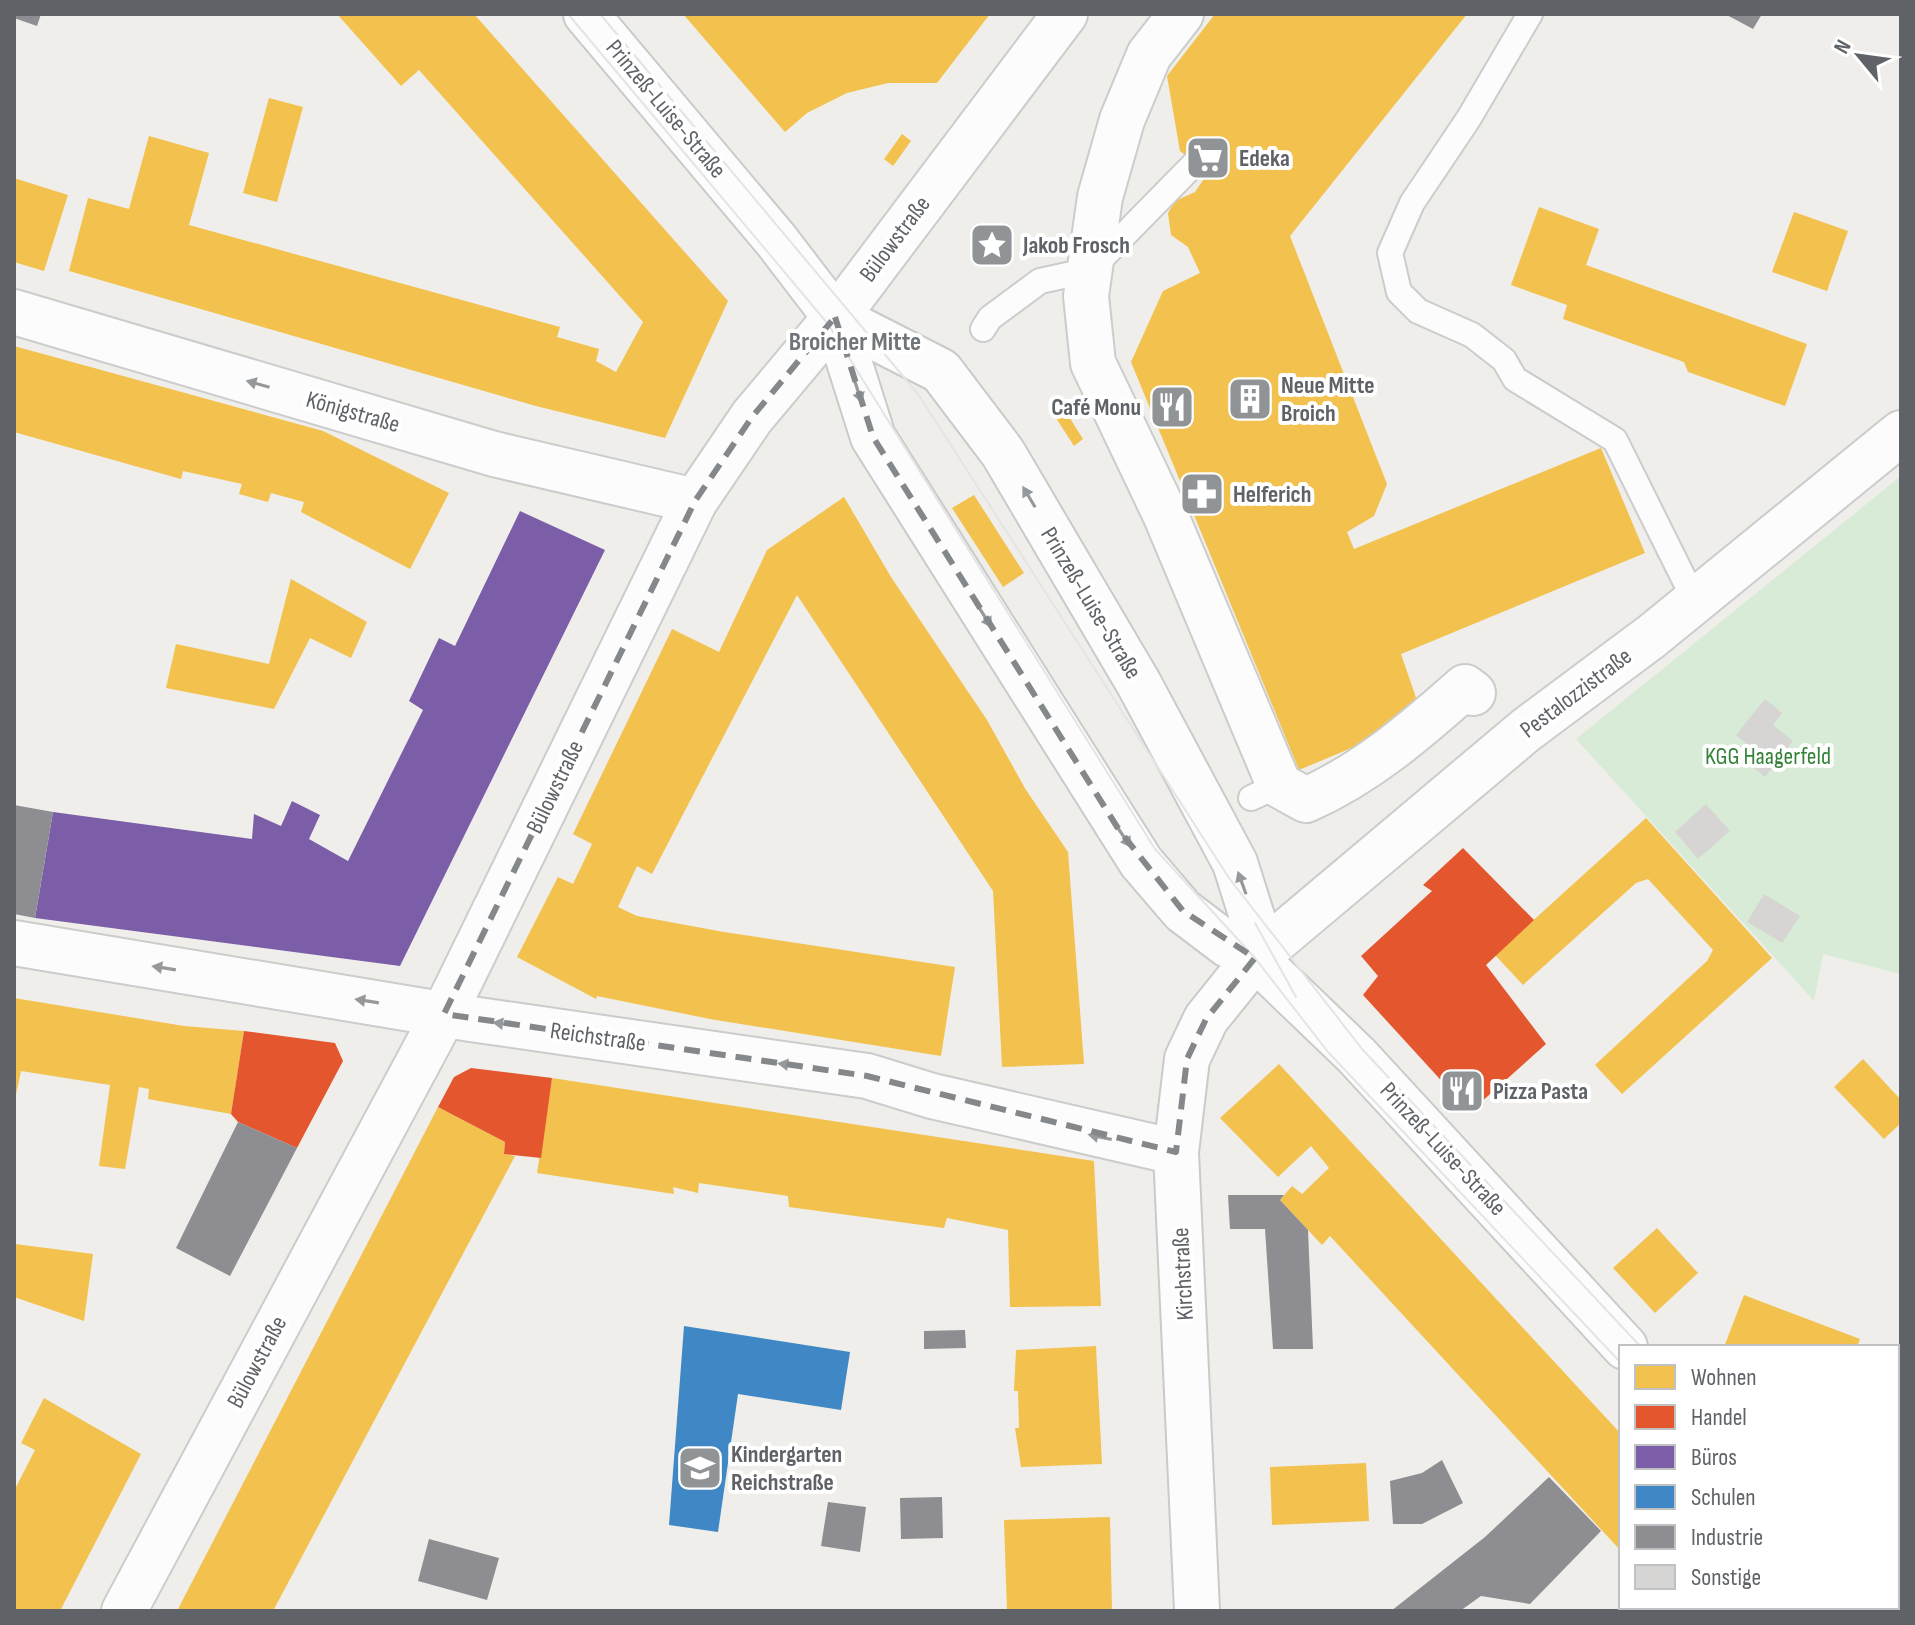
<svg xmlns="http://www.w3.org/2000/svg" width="1915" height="1625" font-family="'Sofia Sans Condensed',sans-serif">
<rect width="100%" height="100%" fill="#efeeea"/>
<path fill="#d8ebd6" d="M1901 476V974L1823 954 1814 1001 1576 739Z"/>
<path fill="#f2c14e" d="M337 14H474L728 301 665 438 536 406 69 271 88 198 129 209 149 136 209 153 189 225 560 327 557 337 599 349 596 361 616 372 643 322 419 70 401 86Z
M683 14H990L937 83H888L847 93 807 113 785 132Z
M1215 14H1467L1290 236 1387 484 1374 516 1347 532 1354 549 1601 448 1645 553 1401 654 1423 718 1299 770 1131 362 1163 291 1200 273 1188 247 1171 235 1168 213 1175 201 1195 192 1208 173 1180 151 1167 76Z
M269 98 303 107 277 202 243 193Z
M902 134 911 141 893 166 884 159Z
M14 178 68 195 44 271 14 262Z
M1539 207 1599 229 1586 265 1807 344 1785 406 1688 372 1684 362 1563 319 1567 305 1511 285Z
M1794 212 1848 231 1827 291 1772 272Z
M14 346 323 431 449 493 410 569 301 512 304 502 271 493 268 502 239 494 242 484 183 471 181 479 14 432Z
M1066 412 1083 439 1074 446 1056 418Z
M974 495 1024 573 1003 587 952 508Z
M844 497 891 577 987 720 1026 790 1068 852 1084 1064 1002 1067 993 891 797 595 652 874 637 866 618 907 637 916 724 932 955 967 941 1056 710 1019 597 996 596 999 517 957 558 877 573 884 592 844 573 834 672 629 719 652 767 550Z
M291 579 367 622 351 658 310 638 274 709 166 688 176 644 269 664Z
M1646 818 1772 958 1622 1094 1595 1065 1707 961 1713 950 1648 879 1636 883 1523 985 1495 955Z
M14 998 184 1026 244 1031 231 1114 148 1099 149 1089 139 1087 125 1169 99 1166 110 1085 21 1071 14 1104Z
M1863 1059 1901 1100V1123L1884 1139 1834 1087Z
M1279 1064 1621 1434V1551L1330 1236 1322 1245 1280 1200 1292 1186 1302 1194 1329 1168 1311 1146 1278 1177 1220 1118Z
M552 1078 1094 1161 1101 1306 1010 1307 1008 1230 947 1218 944 1228 789 1207 788 1196 699 1183 698 1193 673 1187 674 1194 537 1173Z
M438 1107 505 1142 504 1154 515 1156 273 1611H177Z
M1657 1228 1698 1273 1655 1313 1613 1268Z
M15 1244 93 1254 84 1321 14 1297Z
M1744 1295 1860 1339 1857 1347H1724Z
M1096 1346 1102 1464 1021 1467 1015 1428H1019L1018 1391H1014L1016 1350Z
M44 1398 141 1454 60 1611H14V1491L35 1450 21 1443Z
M1366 1463 1369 1521 1272 1525 1270 1467Z
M1897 1468H1901V1611H1893L1892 1607H1897Z
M1110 1517 1112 1611H1007L1004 1520Z"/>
<path fill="#e4572e" d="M1463 848 1534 920 1486 965 1546 1044 1470 1112 1363 995 1378 976 1361 956 1432 891 1423 885Z
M244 1031 335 1043 343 1061 297 1148 238 1122 231 1114Z
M471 1068 552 1078 541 1158 504 1154 505 1142 438 1107 454 1077Z"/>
<path fill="#7b5ea7" d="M520 511 605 550 400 966 35 918 53 812 252 839 254 814 281 826 292 801 320 815 309 839 348 861 423 710 409 701 439 638 455 646Z"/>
<path fill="#3f88c5" d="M684 1326 850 1352 841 1410 738 1394 718 1532 669 1525Z"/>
<path fill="#8d8d92" d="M14 14H41L37 26 14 18Z
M1725 14H1762L1753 29Z
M14 805 53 812 35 918 14 914Z
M238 1122 297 1148 230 1276 176 1248Z
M1228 1195H1284L1280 1200 1308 1230 1313 1349H1273L1265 1229H1230Z
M965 1330 966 1348 924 1349V1331Z
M1442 1460 1463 1503 1422 1524H1393L1390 1481 1422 1473Z
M1549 1477 1601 1531 1530 1604 1481 1596 1460 1611H1391L1485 1537Z
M942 1497 943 1538 901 1539 900 1498Z
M828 1502 866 1507 860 1552 821 1546Z
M429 1539 499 1558 487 1600 418 1581Z"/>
<path fill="#d6d5d3" d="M1765 699 1782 713 1773 725 1793 741 1765 777 1744 760 1753 749 1736 735Z
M1706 804 1730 831 1698 859 1675 832Z
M1764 894 1800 916 1782 943 1747 922Z"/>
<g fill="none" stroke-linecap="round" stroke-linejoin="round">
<g stroke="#cbcccc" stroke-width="28">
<path id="lane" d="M1530 14 1469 118 1412 203 1390 253 1399 292 1418 311 1472 335 1504 360 1515 379 1615 440 1695 601
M983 329 990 318 1040 281 1090 270 1195 163
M1251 798 1279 785
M1701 1611 1708 1607"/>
</g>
<g stroke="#cbcccc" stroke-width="48">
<path id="street" d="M1181 14 1149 55 1122 120 1100 197 1086 296 1093 363 1165 514 1279 785 1306 800C1367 773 1415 731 1465 687L1473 693
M14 312 494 454 695 501
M14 943 471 1019 867 1076 932 1096 1176 1152
M1255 958 1526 730 1652 636 1901 433
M124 1611 444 1014 695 501 752 417 845 306 1065 14"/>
</g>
<g stroke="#cacacb" stroke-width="48">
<path id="secondary" d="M586 14 776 240 835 317 873 437 1141 862 1183 911 1228 945 1255 958 1356 1055 1625 1347
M835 317 941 371 1003 453 1139 684 1235 863 1254 923 1255 958
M1821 1607 1822 1611
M1197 1611 1176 1152 1187 1059 1206 1019 1255 958"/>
</g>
<use href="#lane" stroke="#fdfcfc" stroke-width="24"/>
<use href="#street" stroke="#fdfcfc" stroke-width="44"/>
<use href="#secondary" stroke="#fdfcfc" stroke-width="44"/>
<path stroke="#e4e4e4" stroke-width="2" d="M568 14 828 324 1155 849 1255 958 1328 1052 1621 1363
M600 14 918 394 1229 878 1362 1049 1641 1347
M1255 923 1296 997
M1805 1607 1807 1611
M1835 1607 1837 1611"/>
</g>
<defs><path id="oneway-solid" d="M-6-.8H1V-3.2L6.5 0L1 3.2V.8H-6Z" transform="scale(2)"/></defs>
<g fill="#96999c">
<use href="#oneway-solid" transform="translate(258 384) rotate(-164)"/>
<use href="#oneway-solid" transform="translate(858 391) rotate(72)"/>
<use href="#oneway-solid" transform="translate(1029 497) rotate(-121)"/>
<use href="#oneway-solid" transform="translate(985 617) rotate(58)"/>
<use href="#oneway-solid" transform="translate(1124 837) rotate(56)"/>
<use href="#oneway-solid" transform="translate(1242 883) rotate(-110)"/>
<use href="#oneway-solid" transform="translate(164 968) rotate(-171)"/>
<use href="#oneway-solid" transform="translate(367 1001) rotate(-171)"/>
<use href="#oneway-solid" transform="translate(505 1024) rotate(-172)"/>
<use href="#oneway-solid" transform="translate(790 1065) rotate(-172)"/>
<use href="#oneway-solid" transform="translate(1100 1137) rotate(-168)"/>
</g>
<path fill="none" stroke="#84888a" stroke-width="6" stroke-dasharray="16 10" stroke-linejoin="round" d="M835 317 873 437 1119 830 1183 911 1255 958 1206 1019 1187 1059 1176 1152 867 1076 444 1014 695 501 752 417Z"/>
<defs>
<g id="supermarket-square" transform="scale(2.3)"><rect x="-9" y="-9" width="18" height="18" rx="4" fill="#919496" stroke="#fff"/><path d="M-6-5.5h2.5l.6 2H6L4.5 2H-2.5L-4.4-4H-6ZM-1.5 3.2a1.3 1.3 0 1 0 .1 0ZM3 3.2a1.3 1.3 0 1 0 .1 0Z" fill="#fff"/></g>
<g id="sight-square" transform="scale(2.3)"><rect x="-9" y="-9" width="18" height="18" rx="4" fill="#919496" stroke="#fff"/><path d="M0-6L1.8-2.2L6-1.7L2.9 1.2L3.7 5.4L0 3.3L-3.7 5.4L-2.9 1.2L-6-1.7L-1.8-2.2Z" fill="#fff"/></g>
<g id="building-square" transform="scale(2.3)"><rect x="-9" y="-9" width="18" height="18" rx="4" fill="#919496" stroke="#fff"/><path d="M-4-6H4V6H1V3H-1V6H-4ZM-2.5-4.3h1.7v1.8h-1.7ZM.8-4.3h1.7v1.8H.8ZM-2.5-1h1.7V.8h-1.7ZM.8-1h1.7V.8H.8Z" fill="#fff"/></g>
<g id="restaurant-square" transform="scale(2.3)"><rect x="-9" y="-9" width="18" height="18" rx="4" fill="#919496" stroke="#fff"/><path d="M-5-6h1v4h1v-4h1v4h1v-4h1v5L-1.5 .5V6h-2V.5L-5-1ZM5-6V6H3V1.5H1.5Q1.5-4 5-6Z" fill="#fff"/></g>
<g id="pharmacy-square" transform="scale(2.3)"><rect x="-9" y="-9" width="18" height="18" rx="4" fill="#919496" stroke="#fff"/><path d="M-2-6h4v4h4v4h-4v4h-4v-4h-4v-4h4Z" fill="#fff"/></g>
<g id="school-square" transform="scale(2.3)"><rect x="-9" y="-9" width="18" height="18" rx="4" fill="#919496" stroke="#fff"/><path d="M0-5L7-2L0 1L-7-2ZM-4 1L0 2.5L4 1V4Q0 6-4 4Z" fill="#fff"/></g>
</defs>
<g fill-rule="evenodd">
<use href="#supermarket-square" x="1208" y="158"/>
<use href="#sight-square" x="992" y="245"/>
<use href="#building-square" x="1250" y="399"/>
<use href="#restaurant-square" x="1172" y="407"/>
<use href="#pharmacy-square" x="1202" y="494"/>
<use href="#restaurant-square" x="1462" y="1091"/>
<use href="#school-square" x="700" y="1468"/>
</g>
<g text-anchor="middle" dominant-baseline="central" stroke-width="8" stroke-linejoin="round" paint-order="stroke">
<g font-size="24" fill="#5f6368" stroke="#fff">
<text transform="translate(666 109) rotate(50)">Prinzeß-Luise-Straße</text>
<text transform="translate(895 239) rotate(-53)">Bülowstraße</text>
<text transform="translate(353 412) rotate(16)">Königstraße</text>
<text transform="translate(1091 603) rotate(59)">Prinzeß-Luise-Straße</text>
<text transform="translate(1576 693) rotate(-37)">Pestalozzistraße</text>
<text transform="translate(555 787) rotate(-64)">Bülowstraße</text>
<text transform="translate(598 1037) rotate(8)">Reichstraße</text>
<text transform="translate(1443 1149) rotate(47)">Prinzeß-Luise-Straße</text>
<text transform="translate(1183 1274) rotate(-93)">Kirchstraße</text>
<text transform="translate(257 1362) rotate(-62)">Bülowstraße</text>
</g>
<g font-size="24" font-weight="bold" fill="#5f6368" stroke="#fff" text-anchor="start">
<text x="1239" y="158">Edeka</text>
<text x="1023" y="245">Jakob Frosch</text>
<text x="1281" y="385">Neue Mitte<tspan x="1281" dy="28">Broich</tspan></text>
<text x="1141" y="407" text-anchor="end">Café Monu</text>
<text x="1233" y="494">Helferich</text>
<text x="1493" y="1091">Pizza Pasta</text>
<text x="731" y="1454">Kindergarten<tspan x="731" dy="28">Reichstraße</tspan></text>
</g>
<g font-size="24" fill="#348238" stroke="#fff">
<text x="1768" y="756">KGG Haagerfeld</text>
</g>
<g font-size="26" font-weight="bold" fill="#70757a" stroke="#fff">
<text x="855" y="342">Broicher Mitte</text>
</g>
</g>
<rect width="1915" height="1625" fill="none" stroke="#5f6368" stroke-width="32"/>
<rect x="1619" y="1345" width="280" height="264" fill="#ffffff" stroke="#bfc1c3" stroke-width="2"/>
<rect x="1635" y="1365" width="40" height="24" fill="#f2c14e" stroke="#bfc1c3" stroke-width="2"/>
<text x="1691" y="1385" font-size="24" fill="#5f6368">Wohnen</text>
<rect x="1635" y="1405" width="40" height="24" fill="#e4572e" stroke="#bfc1c3" stroke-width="2"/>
<text x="1691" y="1425" font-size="24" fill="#5f6368">Handel</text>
<rect x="1635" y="1445" width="40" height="24" fill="#7b5ea7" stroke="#bfc1c3" stroke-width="2"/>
<text x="1691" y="1465" font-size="24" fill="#5f6368">Büros</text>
<rect x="1635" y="1485" width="40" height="24" fill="#3f88c5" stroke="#bfc1c3" stroke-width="2"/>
<text x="1691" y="1505" font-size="24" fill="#5f6368">Schulen</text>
<rect x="1635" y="1525" width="40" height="24" fill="#8d8d92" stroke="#bfc1c3" stroke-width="2"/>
<text x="1691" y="1545" font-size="24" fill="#5f6368">Industrie</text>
<rect x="1635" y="1565" width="40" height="24" fill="#d6d5d3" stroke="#bfc1c3" stroke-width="2"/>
<text x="1691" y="1585" font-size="24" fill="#5f6368">Sonstige</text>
<g transform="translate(1859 56) rotate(299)" stroke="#ffffff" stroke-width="6" paint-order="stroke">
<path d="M0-6L14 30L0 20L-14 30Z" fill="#5f6368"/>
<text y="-12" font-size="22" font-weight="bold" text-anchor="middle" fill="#5f6368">N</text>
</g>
</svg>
